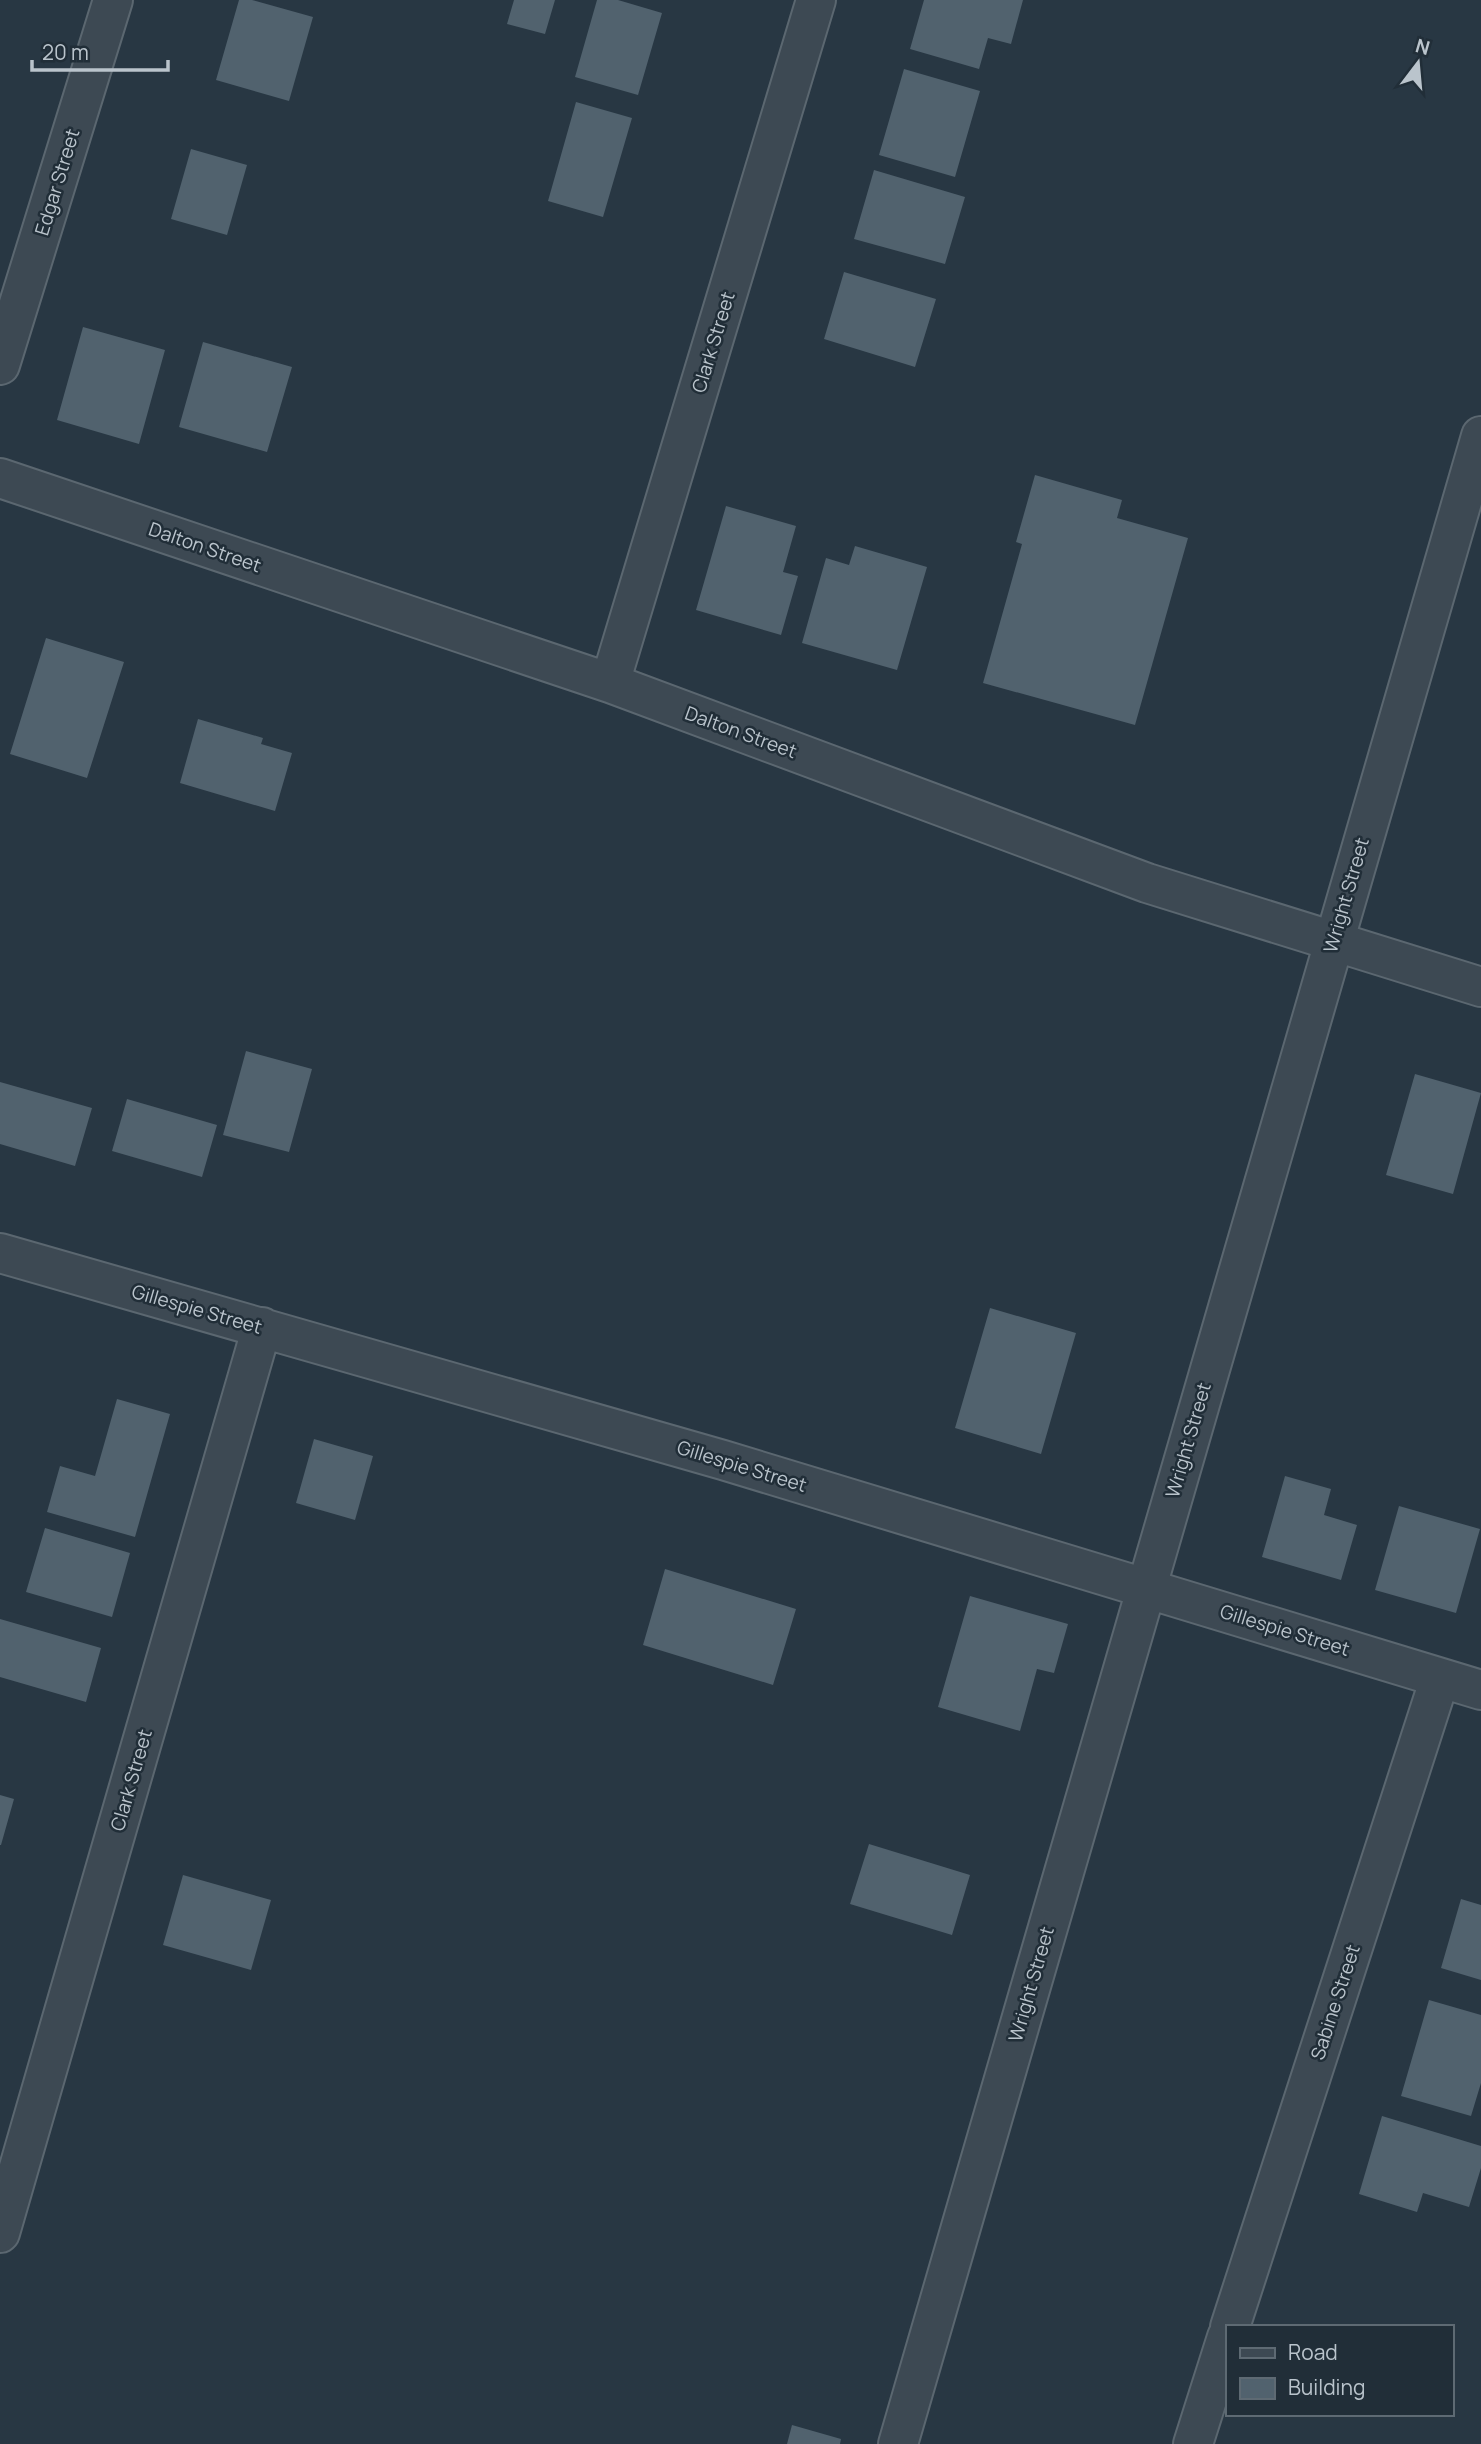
<svg xmlns="http://www.w3.org/2000/svg" width="1481" height="2444" font-family="Manrope,sans-serif">
<rect width="100%" height="100%" fill="#283743"/>
<path fill="#51626e" d="M239 0H252L313 17 289 101 216 80Z
M514 0H555L545 34 507 24Z
M597 0H618L662 13 638 95 575 77Z
M924 0H1023L1011 44 988 38 979 69 910 49Z
M904 69 980 91 955 177 879 155Z
M576 102 632 118 603 217 548 201Z
M191 149 247 165 227 235 171 219Z
M874 170 965 197 945 264 854 239Z
M844 272 936 299 915 367 824 339Z
M83 327 165 350 139 444 57 420Z
M203 342 292 367 267 452 179 427Z
M1035 475 1122 500 1117 518 1188 538 1135 725 983 683 1022 544 1016 542Z
M726 506 796 526 783 572 798 576 781 635 696 610Z
M855 546 927 567 897 670 802 643 826 558 849 565Z
M46 638 124 662 87 778 10 754Z
M198 719 263 738 261 744 292 753 275 811 180 783Z
M246 1051 312 1069 289 1152 223 1135Z
M1415 1074 1481 1093 1453 1194 1386 1175Z
M0 1082 92 1108 75 1166 0 1144Z
M127 1099 217 1125 202 1177 112 1151Z
M990 1308 1076 1333 1041 1454 955 1428Z
M117 1399 170 1414 135 1537 47 1512 60 1466 95 1476Z
M314 1439 373 1456 355 1520 296 1503Z
M1285 1476 1331 1489 1324 1515 1357 1525 1341 1580 1262 1557Z
M1399 1506 1480 1529 1456 1613 1375 1590Z
M45 1528 130 1553 112 1617 26 1592Z
M665 1569 796 1609 773 1685 643 1645Z
M970 1596 1068 1624 1054 1673 1037 1669 1020 1731 938 1707Z
M0 1619 101 1648 86 1702 0 1677Z
M0 1795 14 1799 1 1845H0Z
M869 1844 970 1875 952 1935 850 1904Z
M183 1875 271 1900 251 1970 163 1945Z
M1461 1899 1481 1905V1980L1441 1968Z
M1429 2000 1481 2015V2083L1471 2116 1401 2096Z
M1382 2116 1481 2146V2168L1469 2207 1423 2193 1417 2212 1359 2194Z
M792 2425 841 2439 840 2444H787Z"/>
<g fill="none" stroke-linecap="round" stroke-linejoin="round">
<g stroke="#5b6770" stroke-width="42">
<path id="minor" d="M0 365 113 0
M0 478 610 683 1147 883 1481 987
M610 683 816 0
M0 1253 723 1460 1481 1690
M0 2233 262 1327
M1230 2327 1440 1678
M898 2444 1481 436
M1193 2444 1227 2337"/>
</g>
<use href="#minor" stroke="#3d4953" stroke-width="38"/>
</g>
<g text-anchor="middle" dominant-baseline="central" stroke-width="5" stroke-linejoin="round" paint-order="stroke">
<g font-size="19" fill="#bac4cc" stroke="#212e38">
<text transform="translate(57 182) rotate(-73)">Edgar Street</text>
<text transform="translate(713 342) rotate(-73)">Clark Street</text>
<text transform="translate(205 547) rotate(19)">Dalton Street</text>
<text transform="translate(741 732) rotate(20)">Dalton Street</text>
<text transform="translate(1346 895) rotate(-74)">Wright Street</text>
<text transform="translate(197 1309) rotate(16)">Gillespie Street</text>
<text transform="translate(1188 1440) rotate(-74)">Wright Street</text>
<text transform="translate(742 1466) rotate(17)">Gillespie Street</text>
<text transform="translate(1285 1630) rotate(17)">Gillespie Street</text>
<text transform="translate(131 1780) rotate(-74)">Clark Street</text>
<text transform="translate(1031 1984) rotate(-74)">Wright Street</text>
<text transform="translate(1335 2002) rotate(-72)">Sabine Street</text>
</g>
</g>
<rect x="1226" y="2325" width="228" height="91" fill="#212e38" stroke="#5e6a73" stroke-width="2"/>
<rect x="1240" y="2348" width="35" height="10" fill="#3d4953" stroke="#5e6a73" stroke-width="2"/>
<text x="1288" y="2360" font-size="21" fill="#bac4cc">Road</text>
<rect x="1240" y="2378" width="35" height="21" fill="#51626e" stroke="#5e6a73" stroke-width="2"/>
<text x="1288" y="2395" font-size="21" fill="#bac4cc">Building</text>
<g transform="translate(1418 63) rotate(16)" stroke="#212e38" stroke-width="5" paint-order="stroke">
<path d="M0-5L12 26L0 18L-12 26Z" fill="#bac4cc"/>
<text y="-10" font-size="19" font-weight="bold" text-anchor="middle" fill="#bac4cc">N</text>
</g>
<path d="M32 60v10h136v-10" fill="none" stroke="#bac4cc" stroke-width="3.5"/>
<text x="42" y="60" font-size="21" fill="#bac4cc" stroke="#212e38" stroke-width="5" paint-order="stroke">20 m</text>
</svg>
